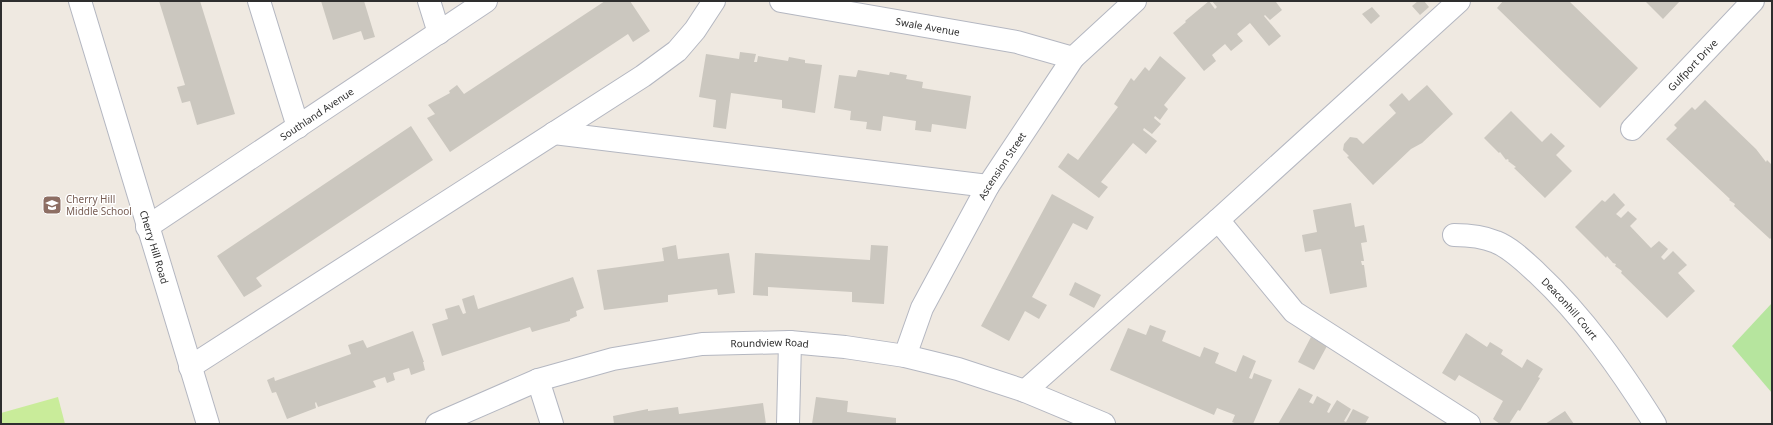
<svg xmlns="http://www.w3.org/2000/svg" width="1773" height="425" font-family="'Noto Sans',sans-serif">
<rect width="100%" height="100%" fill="#efe9e1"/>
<path fill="#b6e59e" d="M1772 303V393L1732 346Z"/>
<path fill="#c9ec9a" d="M58 397 65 424H1V413Z"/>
<path fill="#cbc7bf" d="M159 1H200L235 114 197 125 190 101 182 103 177 87 185 85Z
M321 1H364L375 37 364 40 361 31 333 40Z
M605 1H630L650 31 633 42 628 34 450 152 427 118 435 114 428 105 450 93 449 91 457 85 464 94Z
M1209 1 1215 9 1217 7 1212 1H1278L1276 2 1282 10 1270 20 1265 15 1264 16 1281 36 1269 46 1250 23 1237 34 1243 41 1231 51 1225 44 1212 55 1216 61 1204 71 1173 33 1186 22 1185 21Z
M1418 1H1424L1429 7 1420 15 1412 6Z
M1503 1H1569L1638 68 1600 108 1497 8Z
M1645 1H1680L1663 19Z
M1372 7 1380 16 1371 24 1362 14Z
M740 52 756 54 754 62H757L758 56 788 61 789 57 805 60V63L822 65 815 113 782 108V100L731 93 726 129 713 127 716 100 699 97 706 54 739 59Z
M1160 56 1186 78 1164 105 1168 109 1160 120 1155 116 1154 118 1161 124 1152 134 1144 128 1143 130 1157 141 1146 154 1133 143 1101 182 1108 187 1099 198 1058 167 1068 153 1078 160 1118 107 1114 104 1131 78 1134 81 1145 67 1149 71Z
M858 70 889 75 890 72 907 75 906 79 923 82 922 88 971 96 966 129 932 124 931 132 915 130 916 121 883 116 881 131 866 129 867 122 850 120 851 111 834 108 839 75 856 77Z
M1427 85 1453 114 1422 143 1411 149 1373 185 1347 157 1349 156 1343 150 1344 144 1350 137 1357 138 1363 144 1396 113 1389 105 1402 93 1409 101Z
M1705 100 1756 149 1766 162 1767 160 1771 164 1772 237 1770 239 1734 206 1735 204 1729 200 1730 199 1666 139 1677 128 1674 125 1692 107 1695 110Z
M1511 111 1542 142 1551 133 1565 146 1556 155 1572 171 1545 198 1514 168 1516 167 1508 161 1509 160 1507 159 1506 160 1500 152 1499 153 1484 138Z
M411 126 433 160 256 278 262 286 244 297 217 256Z
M1614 193 1625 205 1616 214 1621 218 1628 211 1637 219 1630 226 1651 248 1659 241 1668 249 1661 257 1664 260 1673 251 1687 265 1678 273 1695 291 1667 318 1621 273 1622 271 1615 266 1616 264 1613 263 1607 256 1606 258 1575 227 1602 200 1605 202Z
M1052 194 1094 217 1087 230 1073 223 1032 297 1047 305 1039 319 1025 311 1009 341 981 326Z
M1351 203 1355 227 1364 225 1367 242 1361 243 1364 261H1361L1362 265H1364L1367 287 1330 294 1321 249 1305 252 1302 235 1317 232 1313 210Z
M676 245 678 259 729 253 735 293 718 295 717 289 668 295V302L604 310 597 270 664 261 662 248Z
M871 245 888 246 884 304 852 302V292L768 287V296L753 295 755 253 870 260Z
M573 277 584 308 576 311 577 316 570 319V321L532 332 530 327 442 356 432 324 448 319 445 309 459 305 463 314 466 313 462 299 474 295 478 309Z
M1075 282 1101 295 1094 308 1069 295Z
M1150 325 1166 331 1162 341 1200 357 1204 347 1219 353 1215 363 1236 372 1243 355 1256 361 1249 378 1252 379 1254 373 1272 380 1253 424H1237L1232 422 1235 415 1217 408 1214 415 1110 370 1128 328 1146 335Z
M413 331 424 362H423L425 370 411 375 409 368 393 373 395 380 387 383 385 377 373 381 376 387 318 407 316 402 315 403 316 408 287 419 276 392 272 393 267 380 274 377 275 381 351 354 348 345 363 340 367 348Z
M1466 333 1487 347 1490 342 1503 350 1501 354 1522 368 1527 359 1543 369 1538 377 1540 378 1520 411 1518 410 1509 424H1500L1493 419 1503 401 1459 375 1455 381 1442 373Z
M1311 337 1327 346 1314 370 1298 362Z
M1299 388 1313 395 1309 402 1313 404 1317 396 1331 404 1327 412 1329 413 1337 400 1351 409 1344 421 1346 422 1353 409 1369 417 1365 424H1278Z
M816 397 848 401 847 412 896 418V424H812Z
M763 403 766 424H614L613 416 648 409V411L678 407 679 414Z
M1565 411 1574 424H1545Z"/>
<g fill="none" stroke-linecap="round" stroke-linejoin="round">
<g stroke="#b4b7c1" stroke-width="24">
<g id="minor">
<path id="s1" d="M80 1 208 424"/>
<path d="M259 1 298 127"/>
<path d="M429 1 439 33"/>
<path id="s2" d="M781 1 1017 42 1073 58"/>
<path id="s3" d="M1632 129 1753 1"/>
<path d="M554 133 988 186"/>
<path d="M1218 220 1294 312 1469 424"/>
<path id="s4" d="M147 227 486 1"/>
<path id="s5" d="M1454 235C1469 235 1482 236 1496 242 1511 248 1525 262 1537 273 1584 317 1621 370 1655 424"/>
<path id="s6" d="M905 356 922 308 988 186 1073 58 1135 1"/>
<path d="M190 367 643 76 677 51 695 30 714 1"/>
<path d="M538 380 552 424"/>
<path d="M1025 391 1218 220 1459 1"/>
<path id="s7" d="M437 424 538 380 613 359 702 344 790 342 845 347 905 356 958 369 1025 391 1104 424"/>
<path d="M788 424 790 342"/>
</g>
</g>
<use href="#minor" stroke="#fff" stroke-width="22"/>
</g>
<defs>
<g id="school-square" transform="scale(1)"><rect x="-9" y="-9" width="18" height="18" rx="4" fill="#8d6e63" stroke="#fff"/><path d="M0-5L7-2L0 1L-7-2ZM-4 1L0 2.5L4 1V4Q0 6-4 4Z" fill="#fff"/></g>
</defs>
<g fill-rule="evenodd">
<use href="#school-square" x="52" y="205"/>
</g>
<g text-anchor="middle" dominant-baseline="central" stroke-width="3" stroke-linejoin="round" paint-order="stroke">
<g font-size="10" fill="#2e2e2e" stroke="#fff">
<text stroke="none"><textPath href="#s2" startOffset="149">Swale Avenue</textPath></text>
<text stroke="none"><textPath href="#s3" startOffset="88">Gulfport Drive</textPath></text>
<text stroke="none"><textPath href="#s4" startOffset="204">Southland Avenue</textPath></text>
<text stroke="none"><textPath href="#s6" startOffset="214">Ascension Street</textPath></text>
<text stroke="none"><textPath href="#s1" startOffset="257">Cherry Hill Road</textPath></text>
<text stroke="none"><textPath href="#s5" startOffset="143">Deaconhill Court</textPath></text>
<text stroke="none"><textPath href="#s7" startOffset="346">Roundview Road</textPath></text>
</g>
<g font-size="10" fill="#785e54" stroke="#fff" text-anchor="start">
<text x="66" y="199">Cherry Hill<tspan x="66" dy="12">Middle School</tspan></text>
</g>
</g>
<rect width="1773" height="425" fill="none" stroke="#2e2e2e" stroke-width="4"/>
</svg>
